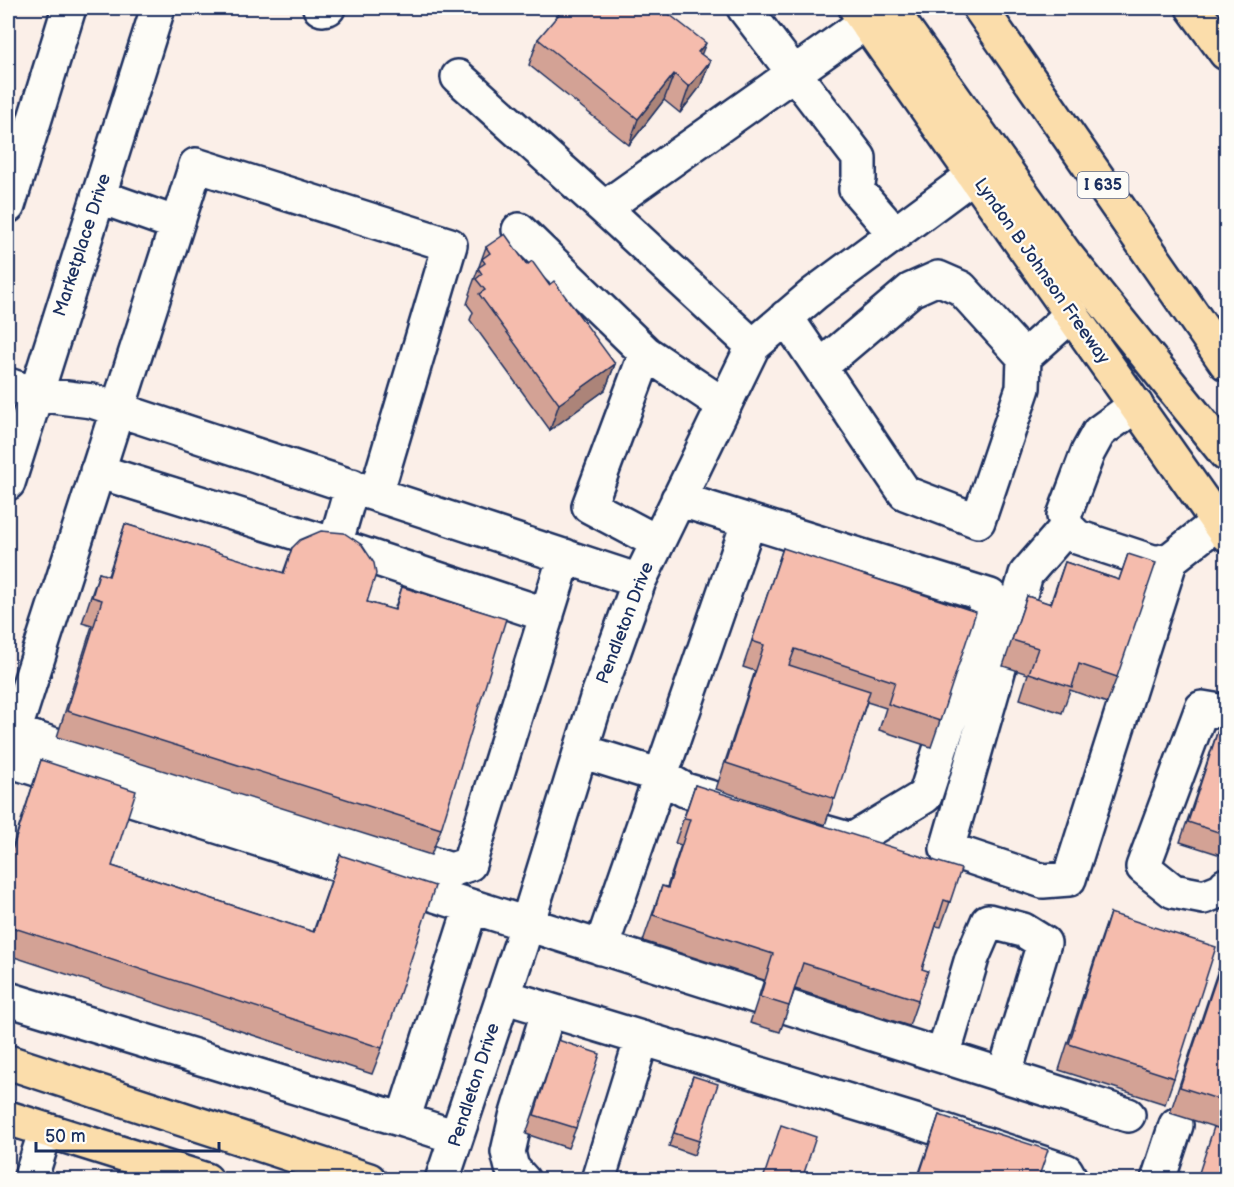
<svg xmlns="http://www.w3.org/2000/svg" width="1234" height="1187" font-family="'Balsamiq Sans',sans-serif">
<rect width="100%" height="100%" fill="#fbefe8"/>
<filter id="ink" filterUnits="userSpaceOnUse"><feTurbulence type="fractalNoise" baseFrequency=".0167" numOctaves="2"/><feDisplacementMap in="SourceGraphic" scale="12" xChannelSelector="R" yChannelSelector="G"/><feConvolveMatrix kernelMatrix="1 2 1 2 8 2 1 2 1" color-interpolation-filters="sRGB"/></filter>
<g filter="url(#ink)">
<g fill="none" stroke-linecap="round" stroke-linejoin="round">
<g stroke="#1b2f5e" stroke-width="38">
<path id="minor" d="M320 8 322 9 328 8
M744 8 859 158V179L856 189 895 234
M458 77 604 208 753 346
M98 196 177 224
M8 206 69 8
M604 208 866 22
M519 230 646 353 724 405
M786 317 905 493 978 521 1023 388 1024 357 1072 314
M646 353 589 506 657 542
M820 367 911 290 938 278 961 288 1024 357
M8 385 35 394 92 401 639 581
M1136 405 1099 432 1088 452 1064 516 1067 527 1077 537 1156 563 1171 559 1218 522
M97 471 335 545 547 615
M8 483 158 8
M376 494 450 245 196 165 14 732 451 870 469 864 565 556
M678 499 990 596 925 796 852 840 817 830
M1067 527 1026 574 947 849 1043 881 1069 879 1171 559
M335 545 352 486
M1226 712 1202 708 1143 867 1173 891 1204 897 1226 888V885
M581 751 661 776 685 790 736 805
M8 760 758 997
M601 948 749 521
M503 996 918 1122 1066 1171 1071 1180
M8 999 403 1120 471 907
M788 1007 1128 1115
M943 1056 972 958 988 921 1023 930 1044 943 1004 1076
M403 1120 456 1137
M30 1180 46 1130
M442 1180 521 944 597 698 639 581 753 346 815 293 974 175
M523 1180 512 1168 508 1152 516 1117 548 1012
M598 1180 642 1038
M1158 1180 1176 1125"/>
</g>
<g stroke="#1b2f5e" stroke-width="38">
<path id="major" d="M856 8 1226 534
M8 1062 369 1180
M8 1118 206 1180"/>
</g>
<g stroke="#1b2f5e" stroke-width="38">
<path id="highway" d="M890 8 1065 254 1226 454
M980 8 1226 363
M1193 8 1226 53"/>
</g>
<use href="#minor" stroke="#fdfcf7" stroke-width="33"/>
<use href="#major" stroke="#fbddab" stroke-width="33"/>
<use href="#highway" stroke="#fbddab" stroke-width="33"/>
</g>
<path fill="#d3a295" stroke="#1b2f5e" stroke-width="1.5" d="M538 39 701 55 710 61 700 87 680 113 664 100 629 145 529 65Z
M486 247 527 265 549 285 615 364 605 390 550 430 470 320 473 312 467 304 470 295 469 294Z
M125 524 283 573 292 548 367 602 394 610 402 587 441 829 431 855 57 737 92 626 82 623 90 599 99 573 108 576Z
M783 548 940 721 931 747 879 730 886 708 867 702 825 825 716 789 755 671 743 667Z
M1128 554 1117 677 1107 703 1070 690 1062 713 1020 699 1028 674 1003 666 1027 596 1050 604 1065 562 1119 580Z
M1222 718 1227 720V842L1221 855 1180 842Z
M41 760 112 866 313 932 340 855 382 1048 372 1074 8 955V860Z
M695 785 950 902 941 927 936 926 922 969 918 1000 909 1026 795 989 780 1032 750 1023 764 980 643 941 662 886 667 887 681 845 675 843Z
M1110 913 1174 1078 1165 1104 1059 1070 1101 939Z
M1227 943V1131L1170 1113Z
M558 1040 576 1128 568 1148 526 1134Z
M693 1076 699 1141 694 1155 669 1146Z
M939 1115 1038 1179H917Z"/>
<path fill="#ac8479" stroke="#1b2f5e" stroke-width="1.5" d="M706 43 696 68 698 52Z
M710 61 700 87 680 113 689 87Z
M674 74 664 100 629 145 638 119Z
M615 364 605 390 550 430 559 404Z"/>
<path fill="#f5bcad" stroke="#1b2f5e" stroke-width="1.5" d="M564 8H661L706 43 698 52 710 61 689 87 674 74 638 119 538 39Z
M505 234 527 265 532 261 549 285 554 281 615 364 559 404 479 294 485 290 476 279 482 274 478 268 485 263 482 259 490 253 486 247Z
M125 524 284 573 292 548 300 540 321 531 344 533 362 545 374 563 376 574 367 602 395 610 402 587 506 619 441 829 67 711 102 600 92 597 99 573 109 576Z
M783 548 976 612 940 721 888 704 895 682 795 649 789 665 870 691 835 799 726 763 764 645 752 641Z
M1128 554 1156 563 1117 677 1079 664 1072 687 1029 673 1038 648 1012 640 1027 596 1051 604 1065 562 1119 580Z
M1222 718 1227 720V835L1188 822Z
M41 760 136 791 112 866 314 932 340 855 435 886 382 1048 8 926V863Z
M695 785 961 869 950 902 944 900 922 969 928 971 918 1000 803 963 789 1006 760 997 773 954 653 915 662 886 668 888 690 819 684 818Z
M1110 913 1216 947 1174 1078 1069 1044Z
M1227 946V1102L1180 1087Z
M558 1040 600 1054 576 1128 534 1115Z
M693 1076 718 1084 699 1141 674 1133Z
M939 1115 1048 1150 1038 1179H918Z
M781 1125 816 1137 802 1179H763Z
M1214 1127 1227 1131V1179H1197Z"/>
</g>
<g text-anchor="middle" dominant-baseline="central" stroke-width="4.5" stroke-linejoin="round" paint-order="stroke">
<rect fill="#fdfcf7" stroke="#5f6c8c" stroke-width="1.5" x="1077.5" y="172" width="51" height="26" rx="4.5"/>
<g font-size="16" font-weight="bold" fill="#1b2f5e">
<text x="1103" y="185">I 635</text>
</g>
<g font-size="18" fill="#1b2f5e" stroke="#fdfcf7">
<text transform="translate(82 245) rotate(-72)">Marketplace Drive</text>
<text transform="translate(1042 271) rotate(55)">Lyndon B Johnson Freeway</text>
<text transform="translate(625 623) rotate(-69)">Pendleton Drive</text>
<text transform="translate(474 1085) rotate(-72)">Pendleton Drive</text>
</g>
</g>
<rect width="1234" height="1187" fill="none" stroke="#fdfcf7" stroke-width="30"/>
<rect x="15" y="15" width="1204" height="1157" fill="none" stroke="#1b2f5e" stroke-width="2" filter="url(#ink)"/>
<path d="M36 1142v9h183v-9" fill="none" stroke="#1b2f5e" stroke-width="3"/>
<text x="45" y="1142" font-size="18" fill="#1b2f5e" stroke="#fdfcf7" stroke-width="4.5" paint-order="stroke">50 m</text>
</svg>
